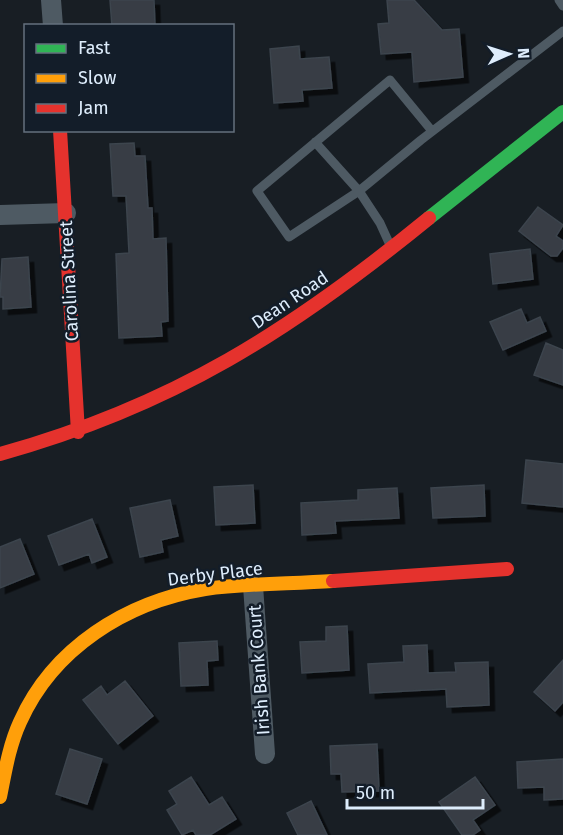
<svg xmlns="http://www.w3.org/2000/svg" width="563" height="835" font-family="'Fira Sans',sans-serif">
<defs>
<filter id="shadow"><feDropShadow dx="5.5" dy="5.5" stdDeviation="0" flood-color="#0009"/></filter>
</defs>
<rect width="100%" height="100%" fill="#181e24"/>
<path fill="#373e45" stroke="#3c444d" stroke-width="1.5" filter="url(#shadow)" d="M110 0H154L155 26H112Z
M387 0H414L442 30 459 29 463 77 414 82 412 52 381 54 378 24 389 23Z
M299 46 300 59 329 57 332 88 302 90 303 101 274 103 270 49Z
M134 143 135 156H145L148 208H152L153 239 166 238 168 321 161 322 162 336 119 338 116 254 129 253 126 196H113L110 144Z
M538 207 563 225 556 236 563 241V248L557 256H551L519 231Z
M530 249 533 279 493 284 490 254Z
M28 257 31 307 3 309V297H0L2 259Z
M521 309 527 323 540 317 546 331 503 350 490 322Z
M546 343 563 350V385L534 375Z
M526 460 563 464V507L522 503Z
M253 485 255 523 216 525 214 487Z
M484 485 485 516 433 518 431 488Z
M397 488 399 518 335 521 336 533 302 535 301 503 358 500V490Z
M170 500 178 536 161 540 163 552 140 557 130 508Z
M92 519 107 557 92 563 89 554 59 565 48 536Z
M20 539 34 574 0 588V547Z
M347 626 349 670 302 673 300 642 326 641V627Z
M217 641 218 660 207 661 208 685 181 686 179 643Z
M427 645 428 673 456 672 455 663 488 662 489 705 447 707 446 689 370 693 368 664 404 662 403 646Z
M563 660V702L555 711 534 692Z
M125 681 153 716 118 744 83 700 101 686 107 695Z
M377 744 379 791 342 792 341 774H331L330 746Z
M70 749 102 759 87 804 56 794Z
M563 759V799L544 800V787L518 788 517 762Z
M191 777 209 805 222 797 236 819 210 835H196L193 830 182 835 167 810 177 804 169 791Z
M475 777 495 805 473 820 480 830 473 835H462L439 802Z
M311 801 327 835H298L287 813Z"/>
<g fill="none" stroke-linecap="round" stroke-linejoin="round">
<path stroke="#4e5a63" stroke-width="9" d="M559 0 563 6
M315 142 359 191 289 237 257 191 390 80 432 131
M390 245 380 223 359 191 421 140 563 31"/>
<path stroke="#4e5a63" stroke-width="20" d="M51 0 53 26
M0 215 66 213
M253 586 265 754"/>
<path stroke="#30b455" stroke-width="14" d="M429 218 563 112"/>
<path stroke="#ff9f0a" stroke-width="14" d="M0 797C5 772 9 746 20 722 53 648 126 602 205 589 247 583 290 584 333 581"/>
<path stroke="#e5322d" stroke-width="14" d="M60 130 78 432
M0 454C173 406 292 330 429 218
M333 581 507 569"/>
</g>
<g text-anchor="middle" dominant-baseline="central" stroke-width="5" stroke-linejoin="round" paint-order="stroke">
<g font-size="18" fill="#deedfc" stroke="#131d29">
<text transform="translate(69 281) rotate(-93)">Carolina Street</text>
<text transform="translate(290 300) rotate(-34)">Dean Road</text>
<text transform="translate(215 574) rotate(-7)">Derby Place</text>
<text transform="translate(259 670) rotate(-94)">Irish Bank Court</text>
</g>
</g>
<rect x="24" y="24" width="210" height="108" fill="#131d29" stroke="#64707d" stroke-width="1.5"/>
<rect x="36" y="44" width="30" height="9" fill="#30b455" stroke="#64707d" stroke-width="1.5"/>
<text x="78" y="54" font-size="18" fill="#deedfc">Fast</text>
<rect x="36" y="74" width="30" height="9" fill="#ff9f0a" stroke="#64707d" stroke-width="1.5"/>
<text x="78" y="84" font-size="18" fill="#deedfc">Slow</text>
<rect x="36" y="104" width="30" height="9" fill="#e5322d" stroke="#64707d" stroke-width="1.5"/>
<text x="78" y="114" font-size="18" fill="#deedfc">Jam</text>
<g transform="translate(509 54) rotate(87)" stroke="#131d29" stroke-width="4.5" paint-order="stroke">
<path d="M0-4.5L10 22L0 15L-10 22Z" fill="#deedfc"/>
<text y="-9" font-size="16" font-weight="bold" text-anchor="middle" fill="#deedfc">N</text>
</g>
<path d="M347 799v9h136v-9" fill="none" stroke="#deedfc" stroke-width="3"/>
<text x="356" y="799" font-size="18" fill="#deedfc" stroke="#131d29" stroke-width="4.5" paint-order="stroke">50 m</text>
</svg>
